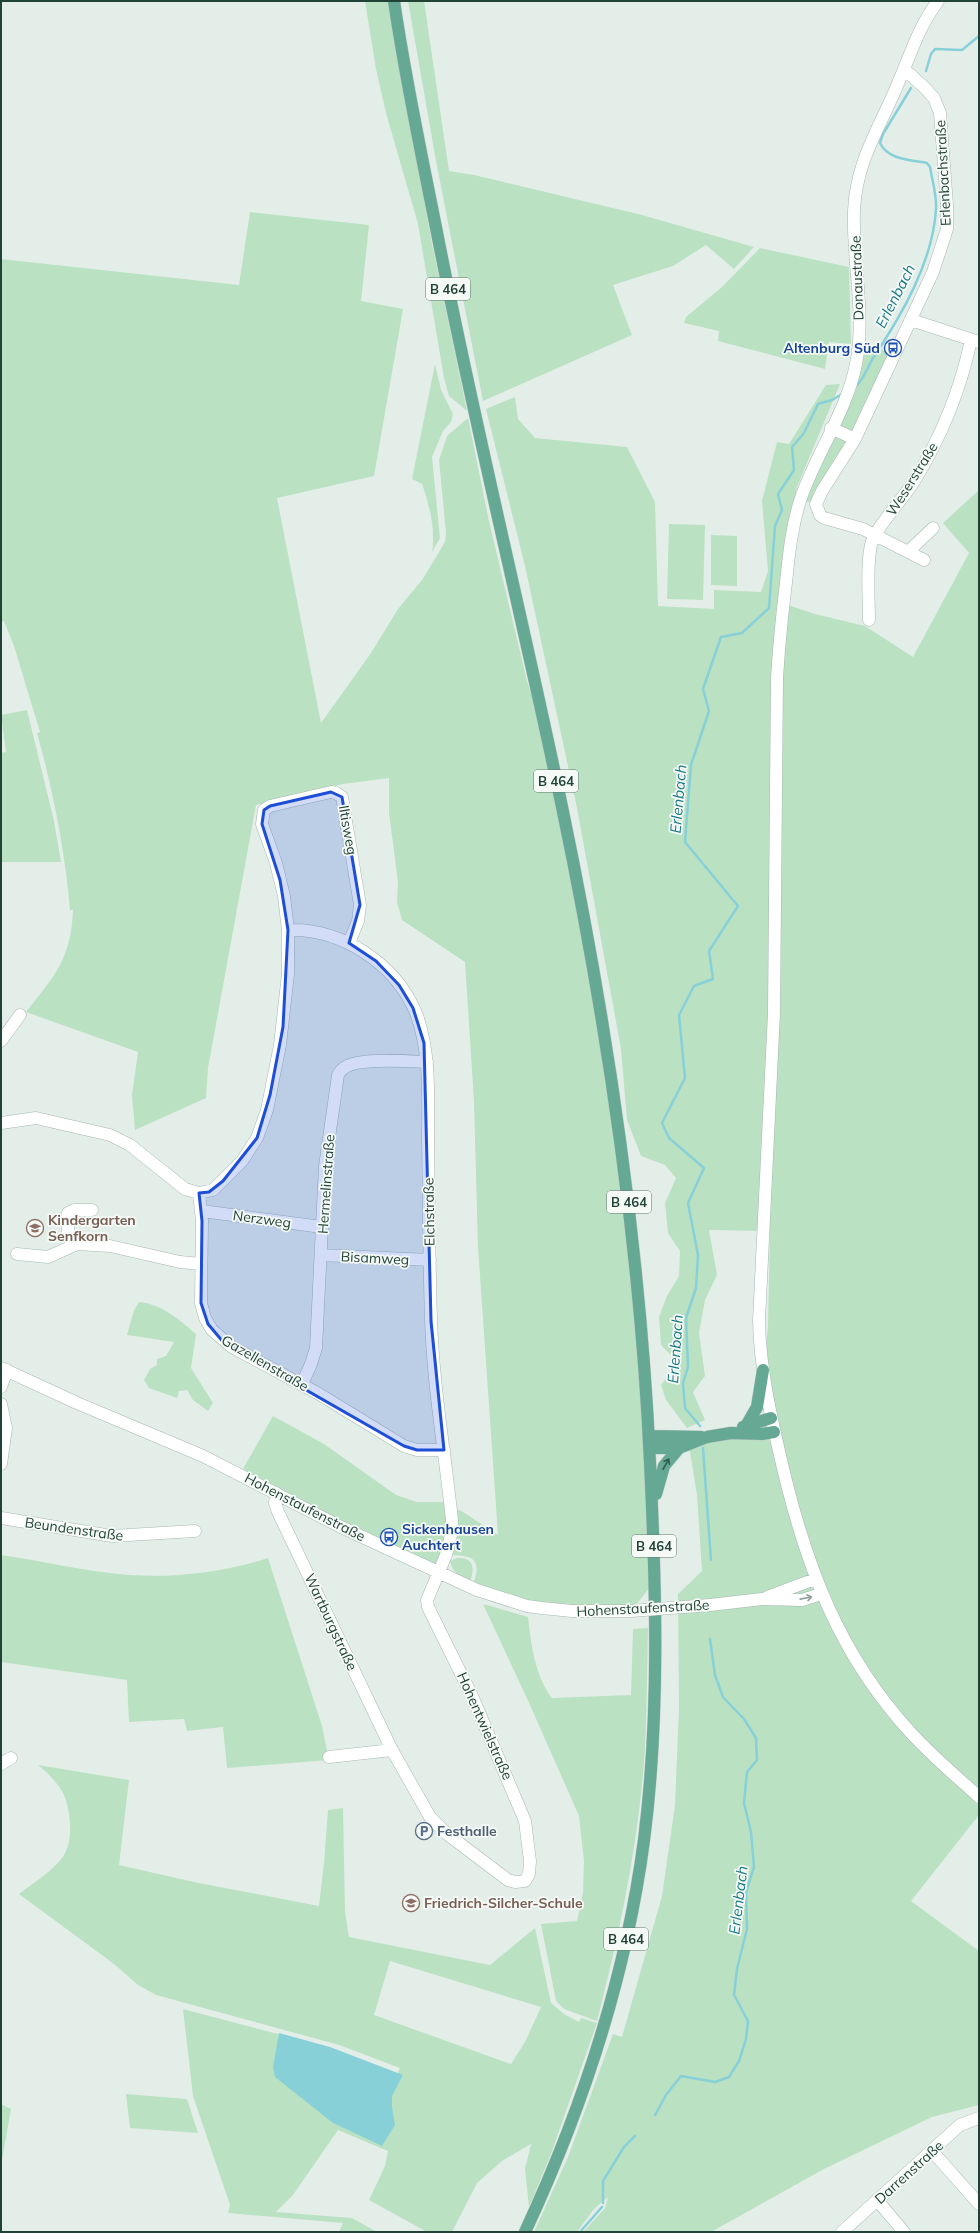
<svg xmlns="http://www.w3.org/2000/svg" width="980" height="2233" font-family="Mulish,sans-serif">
<rect width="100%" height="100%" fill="#e4eee9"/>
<path fill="#bbe1c3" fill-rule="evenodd" d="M365 1H388L432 244 467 411 449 396 444 378 418 224 386 113 376 69Z
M408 1H424L449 171 474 175 642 215 754 247 734 269 706 245 673 266 613 285 632 335 483 401 436 161Z
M250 212 369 225 361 301 403 309 374 476 277 498 321 723 371 653 398 609 422 580 445 542 446 533 439 460 447 436 468 418 489 521 527 681 549 749 626 1182 655 1581 631 1611H572L472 1588C483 1558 474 1555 446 1555L440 1572 341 1527 243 1469 273 1416 324 1444 396 1495 417 1502H442L463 1512 498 1535 478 1247 474 1102 465 962 402 920 397 902 398 882 389 813V778L343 784 256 805 208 1068 206 1098 135 1130 132 1095 138 1052 26 1012C55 975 71 959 73 910H70C65 851 53 791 37 733L40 732 14 646 4 621 1 622V259L239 285Z
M760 248 849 267 851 344 829 342 825 369 718 341 719 331 684 323 686 317 722 287Z
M862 342 891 353 841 453 812 503 805 501Z
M435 364 441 390 453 414 451 422 443 431 432 457 440 538 432 552C436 530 429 504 422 484L412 479Z
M840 384 797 487 789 531 785 604 815 614 865 626 913 657 969 553 943 523 979 490V1815L911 1901 979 1951V2105L932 2117 824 2169 711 2232H583L605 2208 608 2197 594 2209 577 2232H534L568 2157 613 2034 622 2037 662 1896 675 1805 679 1708 678 1594 702 1571 697 1495 688 1440 769 1433 763 1370 768 1326 770 1231 709 1230 717 1275 705 1300 699 1333 705 1376 693 1392 705 1420 687 1428 666 1400 661 1385 678 1362 661 1345 659 1317 667 1296 679 1276 680 1251 668 1233 665 1203 676 1178 665 1165 641 1156 627 1120 621 1049 577 808 525 566 486 409 515 397 518 419 535 438 627 447 655 502 658 606 714 609V590L761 592 768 571 762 501 777 442 789 444 826 385Z
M669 524 705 525 703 600 667 599Z
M711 535 737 536V586L711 585Z
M27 710 54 821 61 862H1V753L6 752 1 715Z
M139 1302C161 1304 179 1319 196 1334L191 1368 213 1403 208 1411 193 1400 187 1390 179 1391 177 1398 149 1388 144 1380 150 1369 157 1365V1359L166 1356 174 1342 127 1335 134 1310Z
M1 1555C44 1561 87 1572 130 1575 175 1578 225 1572 268 1558L322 1726 329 1760 227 1768 223 1727 187 1731 184 1719 129 1722 127 1680 1 1662Z
M457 1558C474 1557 475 1568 470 1582 461 1577 452 1572 450 1561Z
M483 1604 528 1617C531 1644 535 1676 552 1698L631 1695 633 1629 648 1628C647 1668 647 1709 645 1749 639 1841 620 1932 597 2021L564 2009 556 2001 541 1924 577 1921 583 1892 584 1861 579 1816 530 1705Z
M38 1765 129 1780 119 1865 194 1882 319 1906 324 1863 328 1810 343 1808 345 1912 349 1937 490 1965 535 1928 551 2003 564 2014 579 2022 581 2018 597 2023 551 2154 529 2207 525 2169 531 2144 502 2161 477 2183 452 2232H427L369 2200 385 2166 388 2151 338 2130 293 2195 276 2212 352 2218 377 2232H339L343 2223 228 2213 230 2205 193 2096 183 2009 308 2042 397 2074 400 2068 339 2045 156 1995 138 1985 114 1964 19 1894C32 1884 52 1871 62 1858 74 1842 71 1813 64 1795 59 1784 47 1772 38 1765ZM390 1961 541 2007 525 2042 511 2064 374 2015Z
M126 2094 187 2099 198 2133 130 2128Z
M1 2104 11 2109 1 2166Z"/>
<path fill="#88d0d8" d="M279 2033 330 2047 403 2075 392 2096V2107L395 2125 382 2146 333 2123 275 2077 273 2067Z"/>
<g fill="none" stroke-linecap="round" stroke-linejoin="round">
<path stroke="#88d0d8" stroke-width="2.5" d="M926 71 931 54 935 49 962 50 979 36
M853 388C863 382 867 368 873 358 902 315 933 261 936 209 937 195 932 180 930 167L927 163C911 160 888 160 880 143L883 134 911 88
M700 1426 685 1408 683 1383 688 1367 686 1318 696 1288 698 1255 688 1203 704 1168 669 1138 662 1123 685 1078 679 1015 694 986 713 979 709 951 738 906 685 842 691 765 709 711 703 689 721 637 742 633 769 608 775 526 782 510 778 494 794 470 792 447 804 433 818 404 832 400 842 394
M703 1448 711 1560
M655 2115 666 2095 681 2076 715 2082 729 2077 739 2061 746 2039 748 2021 734 1995 737 1969 747 1929 746 1892 754 1867 751 1832 744 1803 747 1772 757 1760 756 1738 744 1719 723 1697 715 1675 710 1639
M603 2203V2181L624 2147 635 2136
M580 2232 602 2207"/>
<g stroke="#a6b7b0" stroke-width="13">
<path id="minor" d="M938 1C919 26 911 53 899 81 881 126 856 160 854 211 852 260 866 315 856 364 847 410 818 451 802 495 792 523 789 553 786 583 782 615 779 646 777 678L774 1013 759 1321C760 1370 771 1417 782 1464 806 1566 839 1655 911 1733 932 1756 956 1776 979 1797
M904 69 925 88 934 98 940 113 947 205V229L933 272 855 439 822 491 816 504 820 515 824 518 863 529 924 560
M911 320 979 342
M831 428 855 439
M909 551 933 528
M869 620C869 599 866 560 872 541 878 525 902 500 913 483 941 438 960 392 971 340
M1 1041 20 1015
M1 1123 36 1118 110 1135 130 1145 185 1189 199 1193 213 1190 242 1161 257 1138 267 1110 280 1045 288 974V930L284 896 276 863 262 824 264 810 270 806 331 792 336 793 342 797 360 905 358 921 349 943
M199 1193 202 1221 201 1303 205 1318 212 1330 232 1347 319 1394 404 1446 417 1450H444
M202 1211 322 1227
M77 1244 68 1233V1213L74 1210H92
M17 1254 48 1257 77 1244 110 1246 180 1262 201 1264
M321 1255 430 1260
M1 1368 77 1403 203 1456 341 1527 477 1590 527 1606 542 1608 572 1611H631
M302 1384 311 1364 316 1348 325 1166 338 1075C340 1071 343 1068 347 1066 364 1058 407 1061 427 1062
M1 1387 7 1370
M1 1404 6 1428 1 1464
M276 1493 275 1503 278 1512 392 1750 430 1817 447 1834 508 1880 515 1882 525 1881 529 1874 530 1861 525 1821 473 1698 428 1607 427 1600 446 1555 451 1535 452 1520C445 1453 433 1386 431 1319 429 1259 429 1200 428 1140 428 1098 431 1053 416 1013 395 963 341 928 288 930
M1 1518 112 1536 195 1531
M767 1597 815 1579
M710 1605 762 1599 802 1600 821 1594
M329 1757 392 1750
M1 1764 11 1758
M932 2151 979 2204
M877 2200 904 2232
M842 2232 960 2125 979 2118"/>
</g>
<g stroke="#c1cac7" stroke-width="13">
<path id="major" d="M394 1C406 84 424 166 440 248 477 435 523 620 562 807 607 1023 640 1242 650 1463 656 1588 660 1715 644 1840 626 1977 583 2107 525 2232
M746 1426 757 1407 763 1370
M743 1427 771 1418
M649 1436 701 1437
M650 1448H679L707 1437 731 1433 762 1434 774 1432
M656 1494 664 1466 679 1448"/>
</g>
<use href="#minor" stroke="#fff" stroke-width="12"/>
<use href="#major" stroke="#65a893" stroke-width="12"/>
<g stroke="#a6b7b0" stroke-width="13" stroke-linecap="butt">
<path id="minor-bridge" d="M631 1611 710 1605"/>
</g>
<use href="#minor-bridge" stroke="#fff" stroke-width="12"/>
</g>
<defs><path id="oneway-shaft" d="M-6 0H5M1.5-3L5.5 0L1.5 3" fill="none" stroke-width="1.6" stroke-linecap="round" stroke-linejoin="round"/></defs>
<use stroke="#325c4e" href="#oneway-shaft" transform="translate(666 1464) rotate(-61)"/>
<use stroke="#90a09b" href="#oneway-shaft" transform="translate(806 1598) rotate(-11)"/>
<path fill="#1d4ed8" fill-opacity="0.2" stroke="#1d4ed8" stroke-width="3" stroke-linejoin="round" d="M331 792 342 797 360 905 349 943 376 961 399 985 413 1008 424 1043 431 1321 444 1450H417L404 1446 224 1343 208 1324 201 1303 202 1221 199 1193 209 1192 223 1181 257 1138 270 1095 283 1027 288 930 280 880 262 824 264 810 270 806Z"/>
<defs>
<g id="bus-ring" transform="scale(0.9)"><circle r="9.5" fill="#f5faf7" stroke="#1a4fb4" stroke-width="1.5"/><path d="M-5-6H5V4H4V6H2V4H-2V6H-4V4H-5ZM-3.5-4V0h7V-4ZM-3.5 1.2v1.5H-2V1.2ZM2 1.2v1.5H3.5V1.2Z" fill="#1a4fb4"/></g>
<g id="school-ring" transform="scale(0.9)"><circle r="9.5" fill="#f5faf7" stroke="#8d6e63" stroke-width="1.5"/><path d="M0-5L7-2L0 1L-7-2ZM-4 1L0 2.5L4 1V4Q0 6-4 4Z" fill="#8d6e63"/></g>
<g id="parking-ring" transform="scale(0.9)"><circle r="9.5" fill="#f5faf7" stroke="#5c6f8a" stroke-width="1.5"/><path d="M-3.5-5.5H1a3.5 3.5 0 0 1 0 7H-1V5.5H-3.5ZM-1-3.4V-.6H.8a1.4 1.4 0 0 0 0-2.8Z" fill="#5c6f8a"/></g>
</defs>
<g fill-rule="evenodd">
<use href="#bus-ring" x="893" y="348"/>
<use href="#school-ring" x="35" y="1228"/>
<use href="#bus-ring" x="389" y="1537"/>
<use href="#parking-ring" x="424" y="1831"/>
<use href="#school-ring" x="411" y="1903"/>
</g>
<g text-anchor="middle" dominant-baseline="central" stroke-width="3.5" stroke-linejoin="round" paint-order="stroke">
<g fill="#f5faf7" stroke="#617971" stroke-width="1">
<rect x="426" y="278" width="44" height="22" rx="3"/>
<rect x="534" y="770" width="44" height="22" rx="3"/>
<rect x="607" y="1191" width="44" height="22" rx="3"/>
<rect x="632" y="1535" width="44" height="22" rx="3"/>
<rect x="604" y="1928" width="44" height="22" rx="3"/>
</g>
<g font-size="13" font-weight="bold" fill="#214237">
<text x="448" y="289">B 464</text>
<text x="556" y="781">B 464</text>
<text x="629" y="1202">B 464</text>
<text x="654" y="1546">B 464</text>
<text x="626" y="1939">B 464</text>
</g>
<g font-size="14" fill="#214237" stroke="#f5faf7">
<text transform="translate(943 173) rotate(-93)">Erlenbachstraße</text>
<text transform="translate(857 278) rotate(-92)">Donaustraße</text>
<text transform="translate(912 479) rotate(-58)">Weserstraße</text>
<text transform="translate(348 830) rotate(80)">Iltisweg</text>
<text transform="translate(326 1184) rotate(-86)">Hermelinstraße</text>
<text transform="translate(429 1212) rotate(-91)">Elchstraße</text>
<text transform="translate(262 1219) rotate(8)">Nerzweg</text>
<text transform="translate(375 1258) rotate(3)">Bisamweg</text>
<text transform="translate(265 1363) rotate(30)">Gazellenstraße</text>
<text transform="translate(305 1507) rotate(27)">Hohenstaufenstraße</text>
<text transform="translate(74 1529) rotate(8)">Beundenstraße</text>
<text transform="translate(643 1608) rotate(-3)">Hohenstaufenstraße</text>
<text transform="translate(331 1622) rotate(65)">Wartburgstraße</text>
<text transform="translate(485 1726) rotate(66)">Hohentwielstraße</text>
<text transform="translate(909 2172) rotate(-42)">Darrenstraße</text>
</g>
<g font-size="14" font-weight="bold" fill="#164399" stroke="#f5faf7" text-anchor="end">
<text x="880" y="348">Altenburg Süd</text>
<text x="402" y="1529" text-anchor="start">Sickenhausen<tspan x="402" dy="16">Auchtert</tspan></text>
</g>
<g font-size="14" font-weight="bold" fill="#785e54" stroke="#f5faf7" text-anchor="start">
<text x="48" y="1220">Kindergarten<tspan x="48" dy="16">Senfkorn</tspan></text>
<text x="424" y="1903">Friedrich-Silcher-Schule</text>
</g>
<g font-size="14" font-weight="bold" fill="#4e5e75" stroke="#f5faf7" text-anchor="start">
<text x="437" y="1831">Festhalle</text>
</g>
<g font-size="15" font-style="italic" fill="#167784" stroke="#f5faf7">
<text transform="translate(895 296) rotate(-63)">Erlenbach</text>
<text transform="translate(678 799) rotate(-85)">Erlenbach</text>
<text transform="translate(675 1349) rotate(-86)">Erlenbach</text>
<text transform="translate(738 1900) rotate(-83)">Erlenbach</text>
</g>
</g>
<rect width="980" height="2233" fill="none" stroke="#214237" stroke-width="4"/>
</svg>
